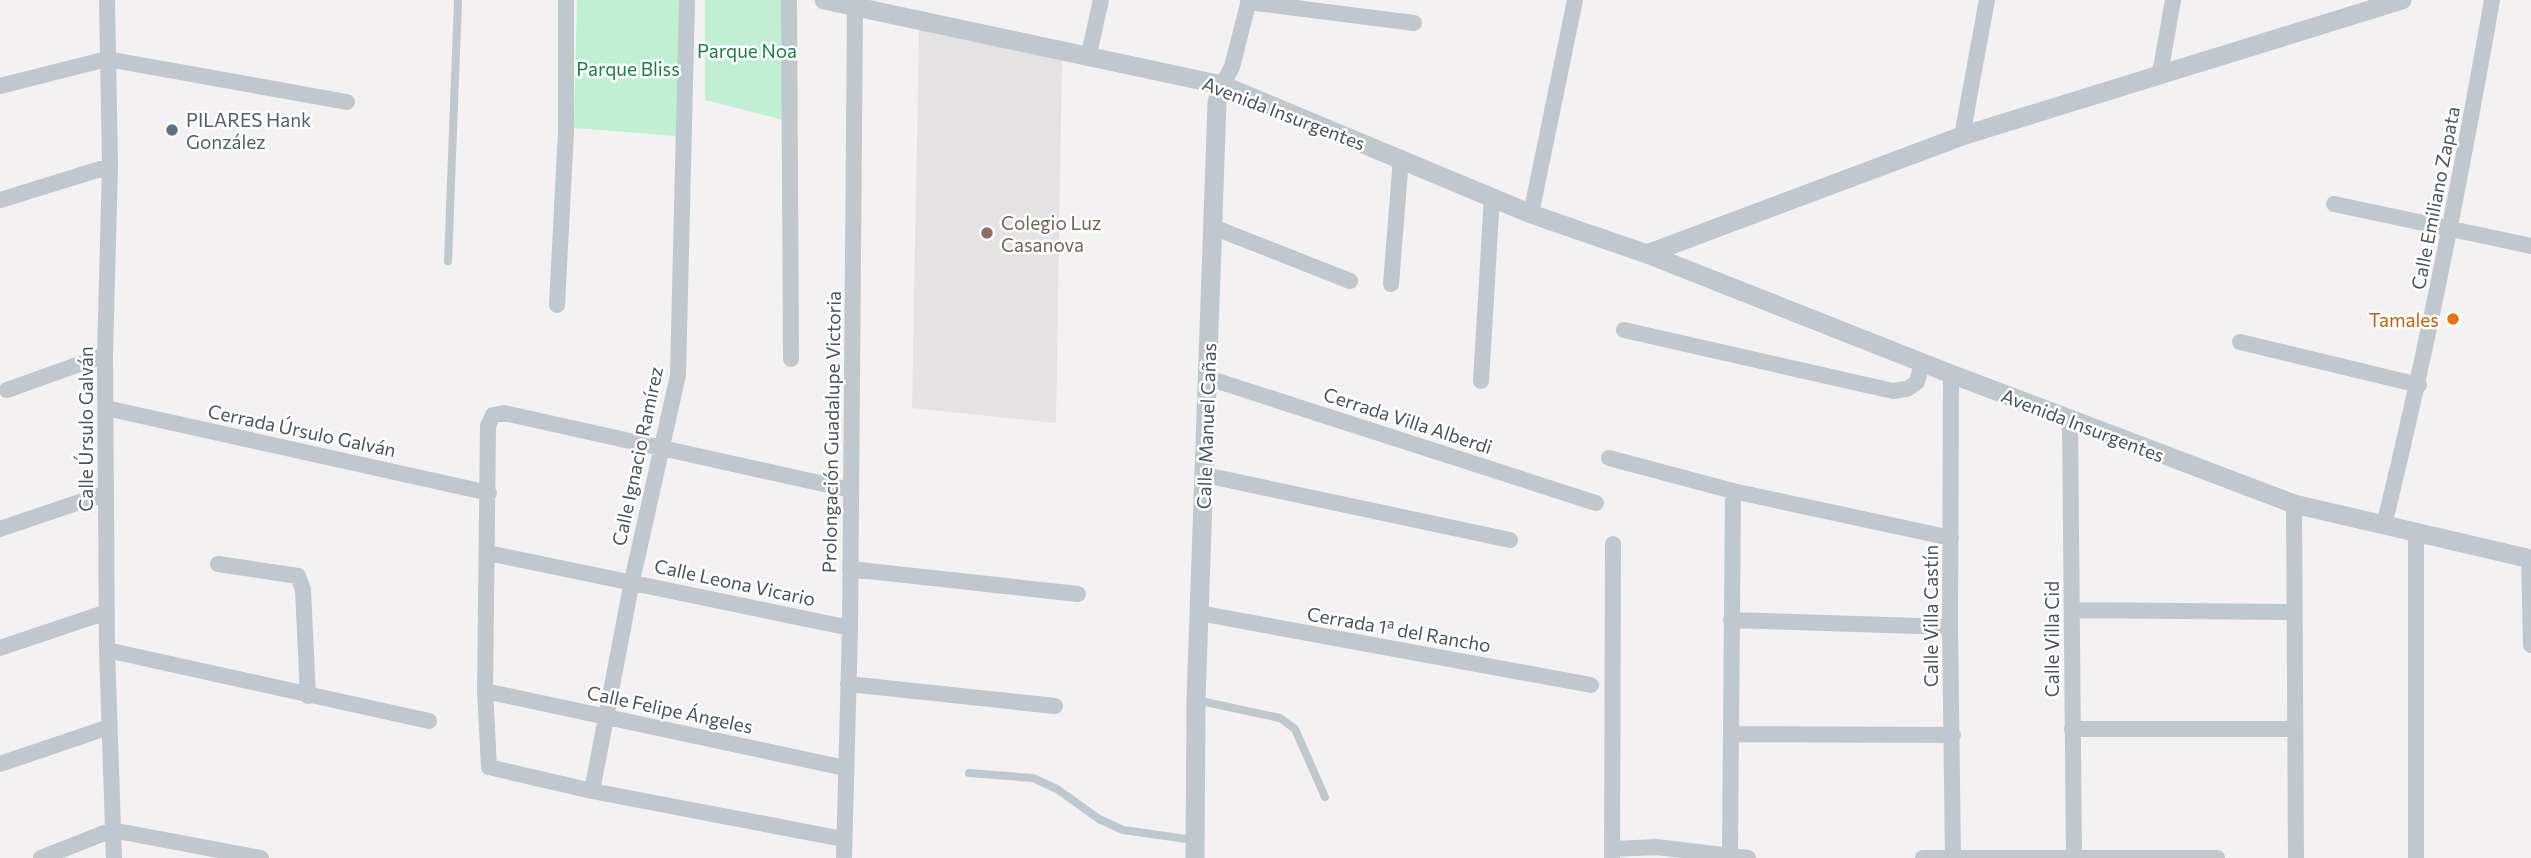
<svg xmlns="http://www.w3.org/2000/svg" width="2531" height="858" font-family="Commissioner,sans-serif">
<rect width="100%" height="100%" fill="#f3f1f1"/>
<path fill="#e4e2e3" d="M919 29 1062 58 1056 423 912 408Z"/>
<path fill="#c1efd1" d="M577 0H681L676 136 574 128Z
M705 0H791L788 121 705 100Z"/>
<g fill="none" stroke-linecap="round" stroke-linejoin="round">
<path stroke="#bfc8cf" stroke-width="8" d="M448 261 458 0
M1196 700 1280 718 1295 729 1325 797
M969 773 1033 778 1057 789 1099 819 1123 830 1194 840"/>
<path stroke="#bfc8cf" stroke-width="16" d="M107 0 110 166 105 355 107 650 114 858
M789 0 791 359
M1248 2 1414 23
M1089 54 1101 0
M2160 74 2173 0
M1222 85 1232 67 1249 0
M0 86 107 59 347 102
M1962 136 1987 0
M0 200 110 166
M2334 204 2531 246
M1531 214 1575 0
M1213 227 1350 281
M1391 284 1401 158
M557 305 566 131V0
M1624 330 1893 391 1907 389 1917 382 1922 363
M2240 342 2419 385
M1951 374 1950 627 1953 858
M1208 378 1596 503
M1481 381 1492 197
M7 390 105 355
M106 408 489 493
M2070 420 2074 858
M1609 458 1733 491 1951 538
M1205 475 1510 540
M2294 504 2296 858
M2384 525C2427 351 2461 177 2492 0
M0 529 106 493
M2416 533V858
M488 553 850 628
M2529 558 2531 645
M218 564 298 576 303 590 308 696
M850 569 1078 594
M2072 610 2292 612
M1199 613 1591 685
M1731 620 1950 627
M0 648 107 612
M107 650 429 721
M848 684 1055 706
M485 691 845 768
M2072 729H2295
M1731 734 1953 735
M0 764 109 727
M592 791 632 581 678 375 687 0
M843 839 592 791 489 767 485 691 488 426 493 415 504 413 851 490
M1613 849 1657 847 1748 858
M1730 855 1733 491
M41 858 112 830 261 858
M844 858 850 628 855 7
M1612 858 1613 544
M1923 858H2217"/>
<path stroke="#bfc8cf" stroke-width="19" d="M824 0 1222 85 1531 214 1647 254 1951 374 2294 504 2531 559
M1647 254 1962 136 2402 0
M1195 858 1196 700 1217 103 1222 85"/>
</g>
<circle fill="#5c6f8a" stroke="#fff" stroke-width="2.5" cx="172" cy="130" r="7"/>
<circle fill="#8d6e63" stroke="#fff" stroke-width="2.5" cx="987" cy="233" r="7"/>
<circle fill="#e8710a" stroke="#fff" stroke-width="2.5" cx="2453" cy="319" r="7"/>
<g text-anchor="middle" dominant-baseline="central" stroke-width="5" stroke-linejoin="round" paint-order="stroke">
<g font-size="19" fill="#198049" stroke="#fff">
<text x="747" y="50">Parque Noa</text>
<text x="628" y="68">Parque Bliss</text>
</g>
<g font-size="19" fill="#49545e" stroke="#fff">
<text transform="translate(1284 113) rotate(21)">Avenida Insurgentes</text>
<text transform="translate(2435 198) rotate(-79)">Calle Emiliano Zapata</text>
<text transform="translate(1408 420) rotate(18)">Cerrada Villa Alberdi</text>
<text transform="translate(2083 425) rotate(21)">Avenida Insurgentes</text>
<text transform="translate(1206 426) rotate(-88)">Calle Manuel Cañas</text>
<text transform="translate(85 429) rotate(-90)">Calle Úrsulo Galván</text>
<text transform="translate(302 430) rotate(12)">Cerrada Úrsulo Galván</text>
<text transform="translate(831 432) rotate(-89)">Prolongación Guadalupe Victoria</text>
<text transform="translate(637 456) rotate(-78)">Calle Ignacio Ramírez</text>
<text transform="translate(735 582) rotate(12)">Calle Leona Vicario</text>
<text transform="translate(1930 616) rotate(-90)">Calle Villa Castín</text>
<text transform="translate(1399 629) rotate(10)">Cerrada 1ª del Rancho</text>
<text transform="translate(2051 639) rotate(-90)">Calle Villa Cid</text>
<text transform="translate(670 709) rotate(12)">Calle Felipe Ángeles</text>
</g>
<g font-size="19" fill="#4e5e75" stroke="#fff" text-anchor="start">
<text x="186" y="119">PILARES Hank<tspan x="186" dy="22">González</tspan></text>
</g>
<g font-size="19" fill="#785e54" stroke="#fff" text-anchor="start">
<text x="1001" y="222">Colegio Luz<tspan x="1001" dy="22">Casanova</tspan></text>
</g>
<g font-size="19" fill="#c56008" stroke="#fff" text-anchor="end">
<text x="2439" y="319">Tamales</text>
</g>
</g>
</svg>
